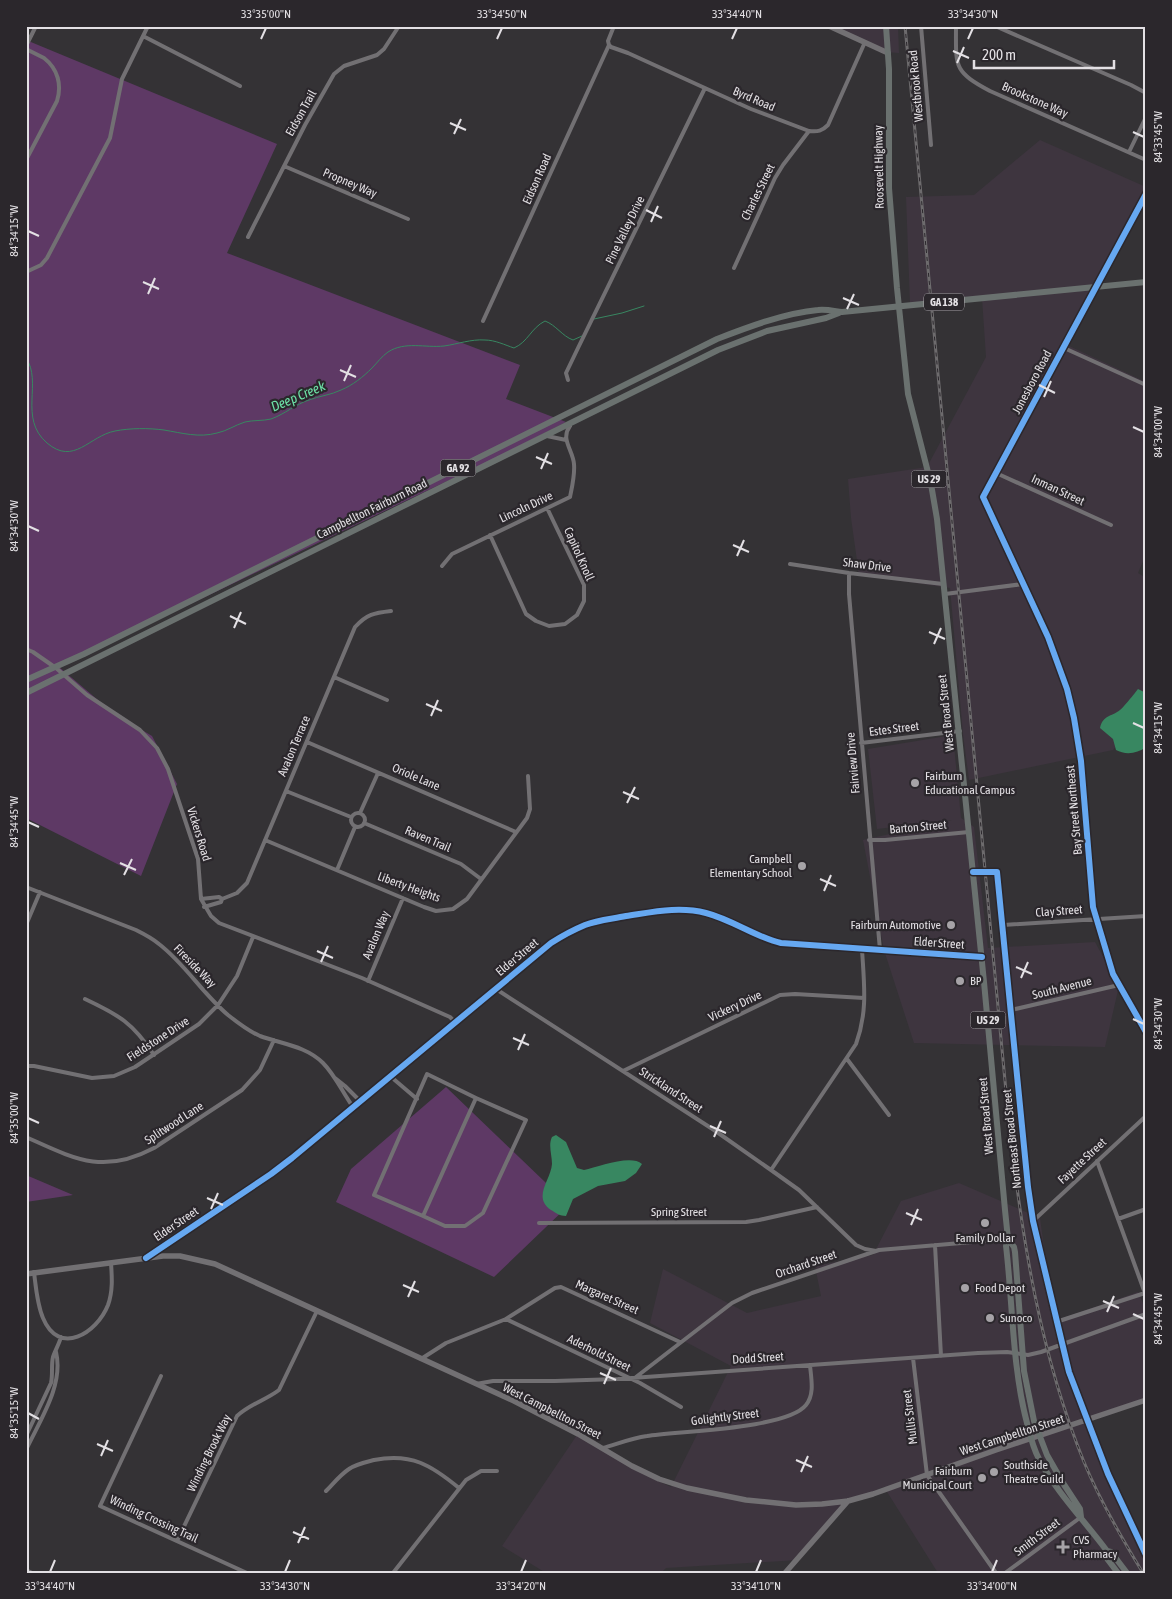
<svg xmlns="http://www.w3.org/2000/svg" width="1172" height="1599" font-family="'Asap Condensed',sans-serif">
<rect width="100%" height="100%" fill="#343235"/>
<path fill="#3e353f" d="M840 26H898L899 53 886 52 841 32Z
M1040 140 1146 187V196L1067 345 1146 382V554L1138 573 1146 578V706L1113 750 969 780 963 734 950 588 859 575 851 518 848 479 927 467 986 357 982 298 910 304 906 197 974 195Z
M953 735 961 818 974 827 988 948 1095 942 1119 986 1105 1047 914 1043 884 950 863 840 952 820 877 829 868 749Z
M959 1183 1040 1218 1054 1321 1138 1292 1146 1310V1398L1085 1419 1109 1479 1146 1551V1573H938L884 1487 844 1503 799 1560 666 1568 661 1573H546L502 1546 577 1435 643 1474 671 1487 731 1366 650 1323 663 1269 747 1313 821 1296 815 1266 873 1255 901 1201Z"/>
<path fill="#5e3965" d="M26 40 277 144 227 253 520 365 506 399 566 422 489 461 59 667 112 712 152 736 177 784 141 876 26 818Z
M446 1087 569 1205 494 1277 336 1202 351 1169Z
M26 1175 73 1195 26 1202Z"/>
<path fill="#388761" d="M1138 689 1146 693V747C1137 754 1125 755 1116 750L1113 739 1100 728C1103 715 1111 717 1120 710 1123 708 1135 693 1138 689Z
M556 1135 566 1142 577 1168 584 1170C598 1167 631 1154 642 1164L636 1173 625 1181 598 1186 573 1199 566 1216C560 1216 556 1213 551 1210 532 1197 551 1180 552 1164 552 1155 548 1145 552 1137Z"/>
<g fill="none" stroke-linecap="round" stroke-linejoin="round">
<path stroke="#388761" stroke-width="1" d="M594 319 622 313 644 306
M26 358C43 382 18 418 47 443 74 466 89 436 115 431 130 428 149 428 164 430 182 433 199 438 217 433 227 431 235 425 245 422 253 420 263 421 271 419 285 414 296 404 309 400 319 396 331 395 341 390 353 385 363 377 372 368 377 363 382 356 388 352 405 341 425 348 444 346 458 344 471 339 485 340 495 340 505 345 514 348 528 342 531 328 545 321 556 325 562 336 573 340L582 336"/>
<path stroke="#727073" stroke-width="4" d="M614 26 608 41 609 45 611 47 628 53 751 109 809 131C818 132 822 131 828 125L865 42
M921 26 931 145
M956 26C956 67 953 71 990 91L1146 160
M995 26 1131 85 1146 93
M143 36 240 86
M26 46 36 26
M26 49C32 52 38 55 44 58 58 69 62 85 57 101L26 160
M1129 152 1146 117
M284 166 408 219
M1146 194 983 497 1048 637 1067 689 1074 718 1081 761 1093 907 1113 974 1146 1032
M248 237 305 125 334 74 344 66 377 55 384 49 399 26
M734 268 775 178 783 165 809 131
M26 272 41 265 47 258 110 138 122 79 148 26
M483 321 609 45
M1064 348 1146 385
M568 380 566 373 578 348 705 88
M547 436 566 440
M996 473 1111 525
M490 535 526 614 536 621 549 626 565 624 577 615 584 601V585L547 508
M790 564 849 573 943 584
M442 566 452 554 570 497C572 487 575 475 574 464 573 450 560 439 570 426
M849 573V594L880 950
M945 594 1023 584
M26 649 33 652 56 668 87 695 140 730 157 748 168 769 198 859 201 899 211 916 219 923 362 978 450 1017 455 1022
M334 677 387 700
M307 742 516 832
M861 743 960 731
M286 791 351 817
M360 813 378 773
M351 820a7 7 0 1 1 14 0a7 7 0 1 1-14 0Z
M364 823 461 864 481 879
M265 840 424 907 436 911 453 909 467 899 527 818 530 809 528 776
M869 840H885L969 832
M337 870 355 827
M973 872H997L1028 1187C1039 1266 1059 1346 1087 1420
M26 887 136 930C144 934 152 938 159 944 185 964 203 994 228 1015 238 1023 248 1031 260 1036 282 1044 306 1046 323 1063 335 1075 343 1093 353 1107
M201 899 219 897 222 899
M204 907 221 902 222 899 237 893 247 883 355 627C367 614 374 613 391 611
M26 925 40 892
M1003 925 1146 916
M368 981 403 898
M496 989 714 1130 771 1170 799 1190 856 1245 865 1249 876 1251
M85 999C119 1015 133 1023 154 1055
M1011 1010 1119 985
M847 1059 889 1115
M26 1066H34L92 1078 114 1076 135 1067 199 1024 218 1005 237 976 253 937
M623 1071 780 995 795 994 864 998
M427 1074 476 1098 423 1216 374 1195Z
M390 1076 417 1099
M335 1078 345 1086 360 1101
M26 1137C75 1159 103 1175 154 1148L242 1090 260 1070 274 1040
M1097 1161 1146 1296
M771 1170 856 1044C868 1011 864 984 862 949
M423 1216 445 1226H465L483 1213 526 1120 476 1098
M1118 1219 1146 1209
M1033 1221 1146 1116
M539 1223 746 1222 759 1220 817 1207
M935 1245 941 1356
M147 1257 271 1174 292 1158 551 943C562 936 573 930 585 925 598 920 612 919 626 916 653 912 679 906 706 913 733 920 755 937 781 943L982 957
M34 1272C36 1288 37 1304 43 1318 59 1357 97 1333 108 1305 113 1291 112 1277 111 1263
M506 1319 640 1383 681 1407
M1056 1322 1145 1293
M913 1358 927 1475 996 1573
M421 1359 446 1343 506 1319 555 1288 561 1287 680 1342
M161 1376 100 1506 247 1573
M636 1377 732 1303 752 1293 879 1250 1008 1239
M476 1384 493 1381H555L618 1379 978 1353 1007 1352 1028 1355 1041 1352 1146 1314
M26 1436 51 1383C53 1374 51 1365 53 1357 55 1351 59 1344 61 1337
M603 1448C617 1444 632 1438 647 1436 679 1431 787 1429 806 1405 815 1394 811 1378 810 1365
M26 1450C40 1420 64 1385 56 1352
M326 1491C333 1484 340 1475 349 1469 356 1464 366 1462 374 1460 412 1453 431 1465 459 1488
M177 1541 237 1416C250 1404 266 1400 279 1390L317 1311
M26 1570 32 1573
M393 1573 466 1480 481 1471H497
M1005 1573 1081 1517"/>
<path stroke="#727073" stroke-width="5.5" d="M829 26 888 53
M26 1274 163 1256H180L215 1264 514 1401 578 1434 632 1466 659 1479 687 1488 746 1500 796 1505 822 1504 848 1501 873 1494 996 1450 1146 1400
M1087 1420 1121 1505 1146 1555
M785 1573 848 1501"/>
<path stroke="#6a716f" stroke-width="6" d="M886 26 889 69V188L897 288 908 394 931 484 937 519 984 982 1005 1210 1008 1239 1014 1247 1015 1252 1024 1371 1034 1421 1047 1455 1063 1483 1080 1509 1081 1517
M26 680 84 654 717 339C748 327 785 313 818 310 826 309 834 311 842 312L1146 282
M26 693 718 350 767 331 826 318 839 313
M1008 1239 1006 1246C1013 1305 1012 1366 1027 1423 1030 1435 1033 1448 1039 1459 1057 1493 1084 1520 1107 1551L1111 1552 1127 1573
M1107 1551 1105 1556 1118 1573"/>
<g stroke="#6d6b6d" stroke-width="3">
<path id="rail" d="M905 26 1009 1123C1022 1238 1040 1354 1084 1462 1100 1501 1121 1537 1143 1573"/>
</g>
<use href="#rail" stroke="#2b272c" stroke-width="1" stroke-dasharray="4" stroke-linecap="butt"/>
<g stroke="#2b272c" stroke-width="9">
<path id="cycleway" d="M1146 194 983 497 1048 637 1067 689 1074 718 1081 761 1093 907 1113 974 1146 1032
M973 872H997L1028 1187 1033 1221 1069 1372 1108 1474 1146 1555
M146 1258 271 1174 292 1158 551 943C562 936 573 930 585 925 598 920 612 919 626 916 653 912 679 906 706 913 733 920 755 937 781 943L982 957"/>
</g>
<use href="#cycleway" stroke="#66a8f1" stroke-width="6"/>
</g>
<path fill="none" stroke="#e3e0e4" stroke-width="2" d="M261 39 266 28M497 39 502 28M732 39 737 28M968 39 973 28M953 51 969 58M957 63 964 47M450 123 466 130M1133 132 1144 137M454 134 461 119M646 210 662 218M651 222 658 206M28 231 39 236M143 282 159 289M148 294 155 278M843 298 859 305M847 309 854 294M340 370 356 377M344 381 351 365M1039 385 1055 393M1044 397 1051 381M1133 427 1144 432M536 457 552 464M541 469 548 453M28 526 39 531M733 545 749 552M737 556 744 540M230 616 246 624M234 628 241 612M929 632 945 639M934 644 941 628M426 704 442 711M431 716 438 700M1133 723 1144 728M623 792 639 799M627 803 635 787M28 822 39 827M120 863 136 870M124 875 132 859M820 879 836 886M824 891 831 875M317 951 333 958M321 962 328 946M1016 967 1032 974M1021 978 1028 962M1133 1019 1144 1024M513 1038 529 1045M518 1050 525 1034M28 1118 39 1123M710 1126 726 1133M714 1137 721 1121M207 1198 223 1205M211 1209 218 1193M906 1213 922 1220M911 1225 918 1209M403 1285 419 1292M408 1297 415 1281M1103 1301 1119 1308M1107 1312 1114 1296M1133 1314 1144 1319M600 1373 616 1380M604 1384 611 1368M28 1413 39 1419M97 1444 113 1451M101 1456 108 1440M796 1460 812 1467M801 1472 808 1456M293 1532 309 1539M298 1543 305 1527M50 1572 55 1560M285 1572 290 1560M521 1572 526 1560M756 1572 761 1560M992 1572 997 1560"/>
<g fill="#a6a3a7" stroke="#2b272c" stroke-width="2">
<circle cx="915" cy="783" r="5"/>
<circle cx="802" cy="866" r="5"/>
<circle cx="951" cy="925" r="5"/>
<circle cx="960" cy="981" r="5"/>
<circle cx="985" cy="1223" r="5"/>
<circle cx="965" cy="1288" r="5"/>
<circle cx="990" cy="1318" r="5"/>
<circle cx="994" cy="1472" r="5"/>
<circle cx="982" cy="1478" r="5"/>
<path d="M1060.5 1539.5h5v5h5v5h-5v5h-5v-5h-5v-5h5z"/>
</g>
<g text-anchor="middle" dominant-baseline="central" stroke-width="4.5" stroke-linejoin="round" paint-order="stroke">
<g fill="#2b272c" stroke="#aca8ad" stroke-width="1">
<rect x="924" y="293.5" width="40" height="17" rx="4"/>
<rect x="440.5" y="459.5" width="35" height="17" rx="4"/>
<rect x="911.5" y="470.5" width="35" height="17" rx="4"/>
<rect x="970.5" y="1011.5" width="35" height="17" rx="4"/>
</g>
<g font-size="11" font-weight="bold" fill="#e3e0e4">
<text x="944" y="302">GA 138</text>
<text x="458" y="468">GA 92</text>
<text x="929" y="479">US 29</text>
<text x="988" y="1020">US 29</text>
</g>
<g font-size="12" fill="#e3e0e4" stroke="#2b272c">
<text transform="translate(916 86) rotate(-95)">Westbrook Road</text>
<text transform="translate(754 99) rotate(23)">Byrd Road</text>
<text transform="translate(1035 100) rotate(24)">Brookstone Way</text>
<text transform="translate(301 113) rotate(-61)">Eidson Trail</text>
<text transform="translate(879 167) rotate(-91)">Roosevelt Highway</text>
<text transform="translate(537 179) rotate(-66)">Eidson Road</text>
<text transform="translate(350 183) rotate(23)">Propney Way</text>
<text transform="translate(758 192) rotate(-64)">Charles Street</text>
<text transform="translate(625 230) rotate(-64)">Pine Valley Drive</text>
<text transform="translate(1032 382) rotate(-62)">Jonesboro Road</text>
<text transform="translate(1058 490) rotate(25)">Inman Street</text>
<text transform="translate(526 507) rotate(-25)">Lincoln Drive</text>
<text transform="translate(372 509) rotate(-26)">Campbellton Fairburn Road</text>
<text transform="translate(579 554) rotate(66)">Capitol Knoll</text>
<text transform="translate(867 565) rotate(7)">Shaw Drive</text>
<text transform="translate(946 713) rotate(-96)">West Broad Street</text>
<text transform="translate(894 729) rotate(-7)">Estes Street</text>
<text transform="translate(294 746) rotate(-67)">Avalon Terrace</text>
<text transform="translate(853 763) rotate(-95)">Fairview Drive</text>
<text transform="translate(416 777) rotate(23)">Oriole Lane</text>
<text transform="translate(1074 810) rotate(-95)">Bay Street Northeast</text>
<text transform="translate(918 827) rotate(-5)">Barton Street</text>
<text transform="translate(199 834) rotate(73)">Vickers Road</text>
<text transform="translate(428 839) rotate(23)">Raven Trail</text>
<text transform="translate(409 887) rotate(20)">Liberty Heights</text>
<text transform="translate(1059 911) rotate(-4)">Clay Street</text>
<text transform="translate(376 935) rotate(-67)">Avalon Way</text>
<text transform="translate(939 943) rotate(4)">Elder Street</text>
<text transform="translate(517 957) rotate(-40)">Elder Street</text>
<text transform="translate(195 966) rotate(46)">Fireside Way</text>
<text transform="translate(1062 988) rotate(-14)">South Avenue</text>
<text transform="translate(735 1006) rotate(-25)">Vickery Drive</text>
<text transform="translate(158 1039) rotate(-33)">Fieldstone Drive</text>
<text transform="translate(671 1090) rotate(33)">Strickland Street</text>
<text transform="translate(986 1116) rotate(-95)">West Broad Street</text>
<text transform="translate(174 1123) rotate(-33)">Splitwood Lane</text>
<text transform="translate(1012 1139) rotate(-96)">Northeast Broad Street</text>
<text transform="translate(1082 1161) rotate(-43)">Fayette Street</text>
<text x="679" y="1212">Spring Street</text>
<text transform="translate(176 1224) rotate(-34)">Elder Street</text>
<text transform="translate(806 1264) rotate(-19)">Orchard Street</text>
<text transform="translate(607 1297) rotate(24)">Margaret Street</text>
<text transform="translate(599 1353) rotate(26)">Aderhold Street</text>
<text transform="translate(758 1358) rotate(-4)">Dodd Street</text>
<text transform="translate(552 1411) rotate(27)">West Campbellton Street</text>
<text transform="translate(725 1417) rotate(-7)">Golightly Street</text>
<text transform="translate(910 1417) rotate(-97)">Mullis Street</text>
<text transform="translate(1012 1435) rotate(-18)">West Campbellton Street</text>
<text transform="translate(209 1453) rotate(-64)">Winding Brook Way</text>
<text transform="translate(154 1519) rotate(25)">Winding Crossing Trail</text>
<text transform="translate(1037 1537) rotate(-37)">Smith Street</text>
</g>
<g font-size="12" fill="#e3e0e4" stroke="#2b272c" text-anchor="start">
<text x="925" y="776">Fairburn<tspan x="925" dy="14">Educational Campus</tspan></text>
<text x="792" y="859" text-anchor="end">Campbell<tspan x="792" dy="14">Elementary School</tspan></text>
<text x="941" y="925" text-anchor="end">Fairburn Automotive</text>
<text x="970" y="981">BP</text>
<text x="985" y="1238" text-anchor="middle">Family Dollar</text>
<text x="975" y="1288">Food Depot</text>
<text x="1000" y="1318">Sunoco</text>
<text x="1004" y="1465">Southside<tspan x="1004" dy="14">Theatre Guild</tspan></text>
<text x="972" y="1471" text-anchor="end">Fairburn<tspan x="972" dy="14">Municipal Court</tspan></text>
<text x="1073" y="1540">CVS<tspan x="1073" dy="14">Pharmacy</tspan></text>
</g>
<g font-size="14" font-style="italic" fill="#6de1a7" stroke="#2b272c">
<text transform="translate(298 396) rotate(-23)">Deep Creek</text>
</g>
</g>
<rect width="1172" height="1599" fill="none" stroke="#2b272c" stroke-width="55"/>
<path d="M974 60v8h140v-8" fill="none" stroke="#e3e0e4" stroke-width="2.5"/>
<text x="982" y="60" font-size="15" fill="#e3e0e4" stroke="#2b272c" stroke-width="4" paint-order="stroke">200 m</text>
<rect x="28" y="28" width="1116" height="1544" fill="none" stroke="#e3e0e4" stroke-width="2"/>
<g font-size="12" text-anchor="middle" fill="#e3e0e4">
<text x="266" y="18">33°35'00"N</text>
<text x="502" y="18">33°34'50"N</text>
<text x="737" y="18">33°34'40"N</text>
<text x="973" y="18">33°34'30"N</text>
<text transform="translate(1158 137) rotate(-90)" y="4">84°33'45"W</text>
<text transform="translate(14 231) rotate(-90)" y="4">84°34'15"W</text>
<text transform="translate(1158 432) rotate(-90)" y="4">84°34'00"W</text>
<text transform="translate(14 526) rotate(-90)" y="4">84°34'30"W</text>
<text transform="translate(1158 728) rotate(-90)" y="4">84°34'15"W</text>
<text transform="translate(14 822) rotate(-90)" y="4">84°34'45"W</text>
<text transform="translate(1158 1024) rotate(-90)" y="4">84°34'30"W</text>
<text transform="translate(14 1118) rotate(-90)" y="4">84°35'00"W</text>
<text transform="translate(1158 1319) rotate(-90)" y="4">84°34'45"W</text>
<text transform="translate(14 1413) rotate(-90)" y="4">84°35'15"W</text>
<text x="50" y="1590">33°34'40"N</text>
<text x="285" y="1590">33°34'30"N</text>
<text x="521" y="1590">33°34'20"N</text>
<text x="756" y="1590">33°34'10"N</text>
<text x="992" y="1590">33°34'00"N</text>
</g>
</svg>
